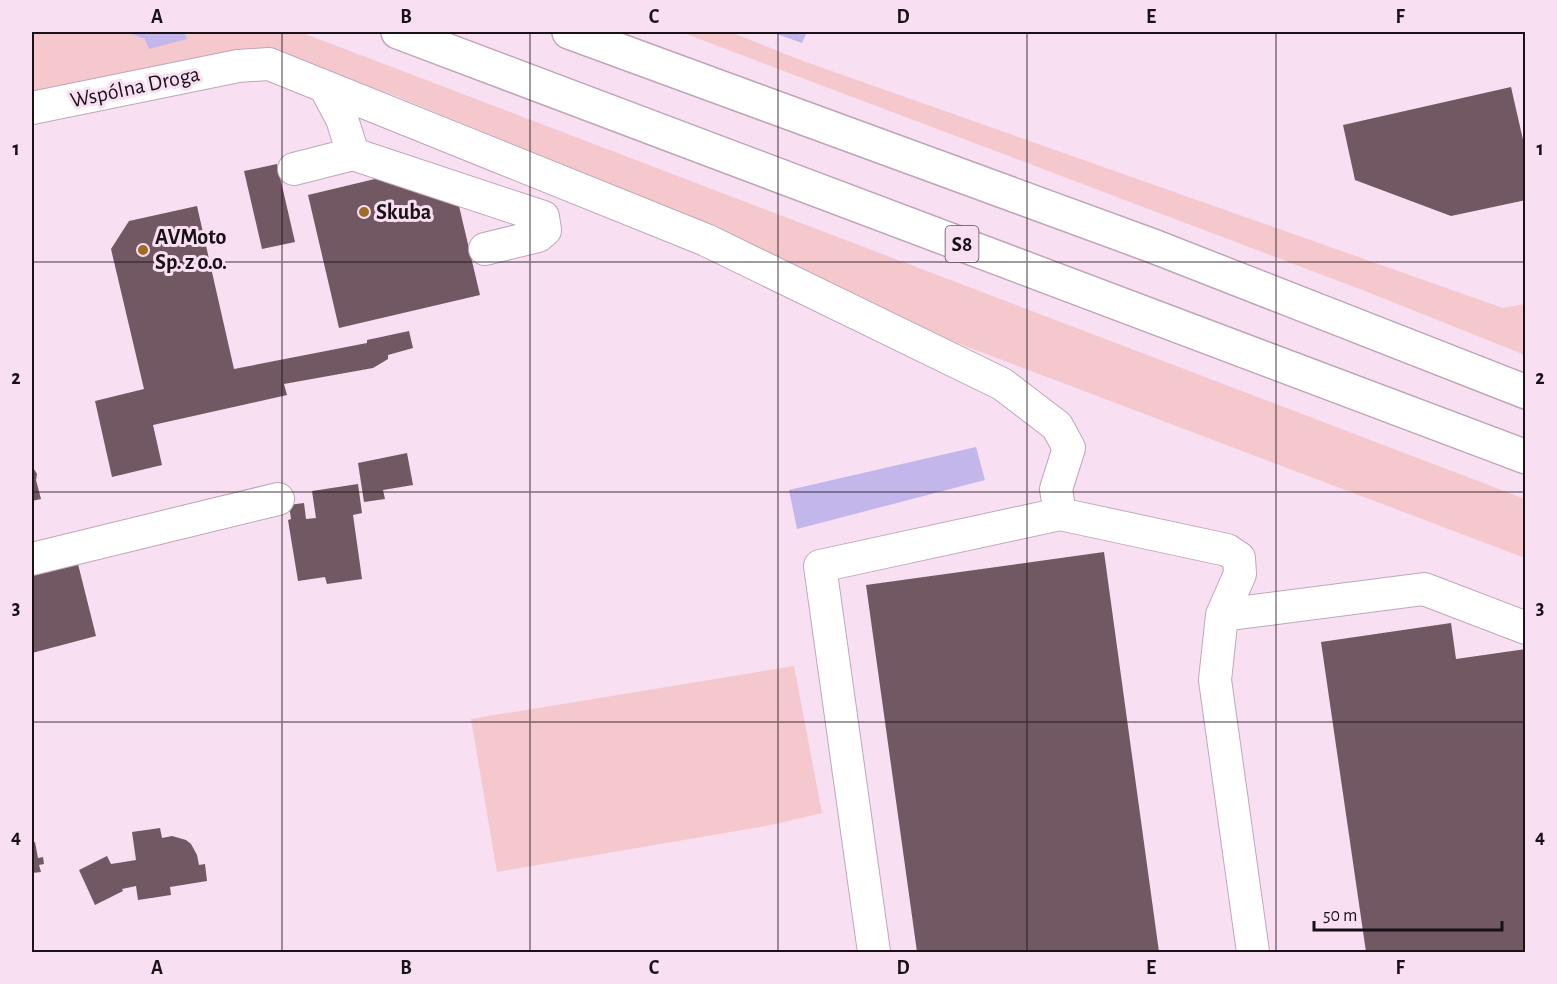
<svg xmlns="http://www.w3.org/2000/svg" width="1557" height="984" font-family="'Alegreya Sans',sans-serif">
<rect width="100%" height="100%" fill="#f8dff2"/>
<path fill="#f4c8cc" d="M32 32H126L145 39H187L184 32H300L1525 499V558L730 257 720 231 396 96 269 52 32 96Z
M681 32H730L803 61 1503 308 1525 304V355L1365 291Z
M794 666 822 813 771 825 497 872 471 719Z"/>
<path fill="#c3b6eb" d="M126 32H184L187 39 149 49 145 39Z
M771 32H807L802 43Z
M976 447 985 480 797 529 789 490Z"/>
<path fill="#715862" d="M1511 87 1526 153V200L1451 216 1355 180 1343 125Z
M277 164 295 242 262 249 244 171Z
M379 178 459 206 480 295 339 328 308 195Z
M197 206 234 369 367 343V340L409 331 413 348 388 355V359L373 368 284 384 287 395 153 425 162 465 112 477 95 401 144 389 111 249 129 221Z
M407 453 413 485 383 490 385 499 364 502 358 463Z
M32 466 37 474 36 480 41 499 32 501Z
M358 484 362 513 353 515 362 579 327 584 325 577 298 581 288 520 291 519 289 505 304 503 306 519 316 518 312 491Z
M1104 552 1159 952H917L866 585Z
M78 564 96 636 32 653V575Z
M1451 623 1456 659 1526 649V952H1366L1321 642Z
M160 828 162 838 172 836 186 840 191 844 197 855 199 865 205 864 207 881 170 887 171 895 138 900 136 886 122 889 123 891 95 905 79 870 107 856 111 864 136 860 132 832Z
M35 842 38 858 43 857 44 864 39 865 41 872 32 873V843Z"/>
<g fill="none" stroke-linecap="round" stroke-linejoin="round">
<g stroke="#bfa7b9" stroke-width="34">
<path id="minor" d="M325 87 342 119 353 154 543 217 545 230 538 236 485 249
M32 108 238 66 269 64 706 240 1002 384 1057 426 1069 448 1056 489 1060 514 1227 550 1239 558 1240 574 1222 615 1424 589 1526 628
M294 169 353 154
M32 559 278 499
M1222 615 1215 680 1253 952
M874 952 820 566 1060 514"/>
</g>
<g stroke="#bfa7b9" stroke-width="36">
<path id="highway" d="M398 32 1526 457
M569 32 1153 246 1526 392"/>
</g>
<use href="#minor" stroke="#fff" stroke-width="32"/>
<use href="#highway" stroke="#fff" stroke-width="33"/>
</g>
<path fill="none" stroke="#191117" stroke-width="1.5" stroke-opacity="0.55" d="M282 32V952M530 32V952M778 32V952M1027 32V952M1276 32V952M32 262H1526M32 492H1526M32 722H1526"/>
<g fill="#a06b23" stroke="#f8dff2" stroke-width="2">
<circle cx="364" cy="212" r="6"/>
<circle cx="143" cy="250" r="6"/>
</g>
<g text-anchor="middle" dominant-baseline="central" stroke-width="6" stroke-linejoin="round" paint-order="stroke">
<rect fill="#f8dff2" stroke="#5c4f59" stroke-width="1.5" x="945.5" y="226" width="33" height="36" rx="4.5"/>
<g font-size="21" font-weight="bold" fill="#191117">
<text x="962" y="244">S8</text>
</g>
<g font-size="22" fill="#191117" stroke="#f8dff2">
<text transform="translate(135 87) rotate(-12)">Wspólna Droga</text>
</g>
<g font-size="22" font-weight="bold" fill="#191117" stroke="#f8dff2" text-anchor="start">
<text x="376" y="212">Skuba</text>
<text x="155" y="237">AVMoto<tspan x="155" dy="25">Sp. z o.o.</tspan></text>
</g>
</g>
<rect width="1557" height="984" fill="none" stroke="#f8dff2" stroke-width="66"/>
<path d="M1314 921v9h188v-9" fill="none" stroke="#191117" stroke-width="3"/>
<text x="1323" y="921" font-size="18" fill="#191117" stroke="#f8dff2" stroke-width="4.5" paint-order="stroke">50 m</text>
<rect x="33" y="33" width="1491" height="918" fill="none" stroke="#191117" stroke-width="2"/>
<g font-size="20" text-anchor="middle" font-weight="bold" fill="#191117">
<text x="157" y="23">A</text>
<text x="406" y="23">B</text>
<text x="654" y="23">C</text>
<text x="903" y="23">D</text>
<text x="1151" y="23">E</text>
<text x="1400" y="23">F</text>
<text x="16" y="155">1</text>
<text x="1540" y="155">1</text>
<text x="16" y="384">2</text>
<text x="1540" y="384">2</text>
<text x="16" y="614">3</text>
<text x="1540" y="614">3</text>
<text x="16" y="843">4</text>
<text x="1540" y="843">4</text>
<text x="157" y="974">A</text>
<text x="406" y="974">B</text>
<text x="654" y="974">C</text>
<text x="903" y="974">D</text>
<text x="1151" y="974">E</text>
<text x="1400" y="974">F</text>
</g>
</svg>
